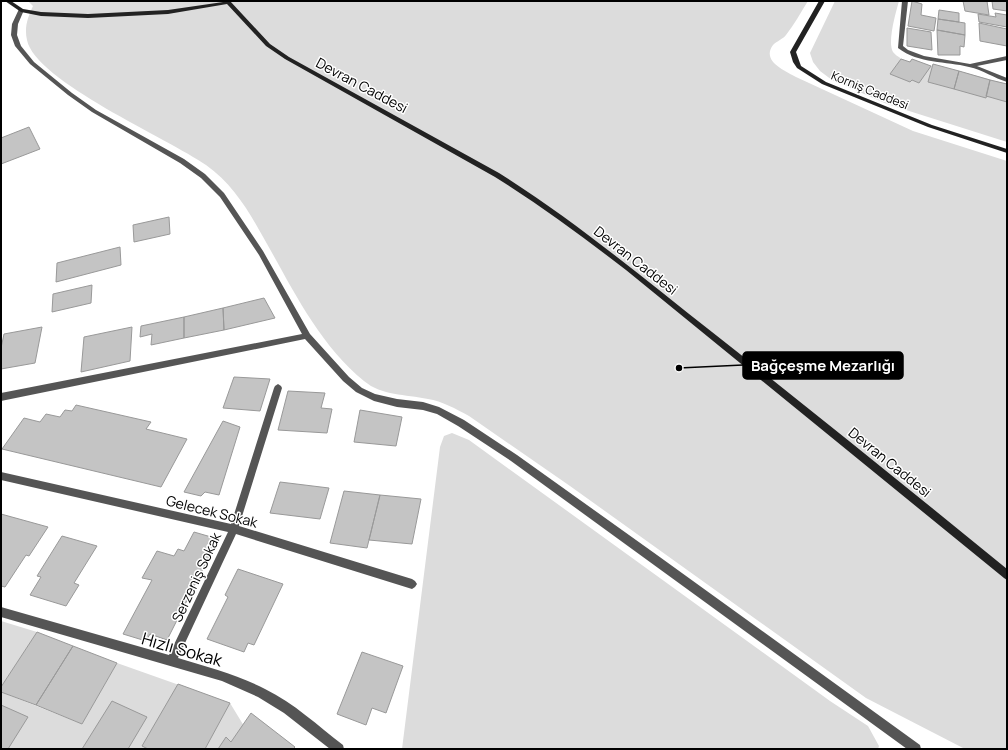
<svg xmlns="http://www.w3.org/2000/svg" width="1008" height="750" font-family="Manrope,sans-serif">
<rect width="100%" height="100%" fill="#fff"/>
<path fill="#dcdcdc" d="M28 1H808C801 12 794 25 786 35 783 39 777 41 773 45 761 61 785 71 796 77L913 131 1007 161V749H965L866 698 570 486 469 416C456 409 442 401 428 399 405 394 382 396 364 381 323 348 296 296 271 251 253 219 237 187 206 165 169 139 35 81 27 40 24 27 28 17 33 6Z
M835 1H899C896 12 887 42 893 52 897 57 904 60 909 62L912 59 931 66 933 64 1007 84V142L887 104 855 90 832 80 820 71 813 62 810 53Z
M452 433 469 440 830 701 868 726 879 746 878 749H402L440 447 444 436Z
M1 621 37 632 1 687Z
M117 663 230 703 258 749H1V692L82 724Z"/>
<path fill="#c4c4c4" stroke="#999" d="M912 1 922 4 921 15 936 18 934 31 908 26Z
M963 1H987L989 15 965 11Z
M992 1H1007V11L993 9Z
M939 10 959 13V22L938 19Z
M995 13 1007 15V27L979 22 978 14 996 17Z
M938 19 965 23V35L937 30Z
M979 23 1007 29V46L980 41Z
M907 28 931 32 932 50 907 46Z
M937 30 965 35 964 47 960 46V55H938Z
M901 59 910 62 912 59 931 66 919 83 912 80 910 82 890 74Z
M933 64 959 71 954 89 928 82Z
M959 71 990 80 986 98 954 89Z
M990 80 1007 84V102L986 96Z
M29 127 40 149 1 164V138Z
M169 217 170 234 134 242 133 225Z
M120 247 121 265 56 282 57 263Z
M92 285 91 303 52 312 53 294Z
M264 298 275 318 224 330 223 308Z
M223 308 224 330 184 338V317Z
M184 317V338L151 345 152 334 140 337 141 326Z
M42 327 35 363 1 369V348L4 334Z
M132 327 130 361 81 372 84 337Z
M234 377 270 379 260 411 223 408Z
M288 391 325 393 321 408 332 409 327 433 278 430Z
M76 405 151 422 146 429 187 439 161 487 2 449 24 418 40 422 46 414 60 417 65 410 72 411Z
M360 410 402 417 396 446 354 442Z
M223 421 240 427 219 495 205 492 201 496 184 492Z
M280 482 329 488 320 519 270 513Z
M344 491 380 495 367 548 330 543Z
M380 495 421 499 412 544 369 540Z
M1 514 48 527 29 556 26 555 5 587 1 586Z
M194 532 218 539 167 640 150 634 146 641 123 634 152 580 142 578 157 551 174 556 178 549 184 551Z
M62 536 97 546 74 583 79 585 66 606 30 595 41 577 37 576Z
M238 569 283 584 254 645 248 643 244 652 207 639 228 597 225 595Z
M37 632 73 646 36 705 1 692V687Z
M73 646 117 663 82 724 36 705Z
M362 652 403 666 386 713 372 708 366 725 337 714Z
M178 684 230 703 205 749H148L142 746Z
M112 701 147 717 128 749H82Z
M1 705 28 717 8 749H1Z
M251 713 295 747 293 749H218L226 737 231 742Z"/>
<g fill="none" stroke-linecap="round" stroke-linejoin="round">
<path fill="#555" fill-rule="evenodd" d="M902 1H908L903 46 908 50 924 56 970 64 1007 56V60L977 66 1007 78V82C994 78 983 70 969 67 946 61 919 64 898 48Z
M19 9 24 10 18 24 17 35 21 46 34 62 72 93 96 110 184 159 205 174 224 193 263 251 310 334 349 377 362 388 375 394 397 399 423 402 439 407 464 420 517 455 657 555 920 745 921 749H907L511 461 458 426 437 414 423 410 397 407 374 401 356 392 343 381 305 339 1 401V393L302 334 259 255 220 197 201 178 180 163 92 112 68 95 30 64 15 46 11 35 12 24Z
M278 384 281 386 282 388 239 526 412 579 415 581 417 584 415 587 412 589 236 534 178 658C208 667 238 675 265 689 294 703 318 726 343 745L344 749H330L284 713 258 697 222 681 1 617V607L169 655 228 532 1 480V472L231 524 274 388 275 386Z"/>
<path fill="#222" fill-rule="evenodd" d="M5 1H11L23 9 41 12 88 14 168 10 230 1 270 44 289 57 499 173C575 221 642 277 712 332 811 410 909 489 1007 569V580L1004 578 626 270C583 237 540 205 495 177L285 59 266 46 227 4 168 14 88 18 41 16 21 12Z
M819 1H825L796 52 801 66 826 82 932 125 1007 149V153L928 127 822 84 797 68 793 62 790 52Z"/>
</g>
<g text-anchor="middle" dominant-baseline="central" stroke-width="3" stroke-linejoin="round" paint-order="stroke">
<g font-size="12" fill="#000" stroke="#fff">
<text transform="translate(870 90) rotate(22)">Korniş Caddesi</text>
</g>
<g font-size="14" fill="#000" stroke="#fff">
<text transform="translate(362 85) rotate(28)">Devran Caddesi</text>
<text transform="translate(636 260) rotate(38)">Devran Caddesi</text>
<text transform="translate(890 462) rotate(39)">Devran Caddesi</text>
<text transform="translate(212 511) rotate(14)">Gelecek Sokak</text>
<text transform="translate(196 577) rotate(-65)">Serzeniş Sokak</text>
</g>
<g font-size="17" fill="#000" stroke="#fff">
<text transform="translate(182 649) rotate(16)">Hızlı Sokak</text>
</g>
</g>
<path fill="none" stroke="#000" stroke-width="1.5" d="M679 368L743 365"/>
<circle fill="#000" stroke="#fff" stroke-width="1.5" cx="679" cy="368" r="4"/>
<rect fill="#000" stroke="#000" stroke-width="1.5" x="743" y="352" width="160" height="27" rx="4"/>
<g font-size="15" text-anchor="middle" font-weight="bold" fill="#fff">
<text x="823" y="371">Bağçeşme Mezarlığı</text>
</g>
<rect width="1008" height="750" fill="none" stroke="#000000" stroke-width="4"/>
</svg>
